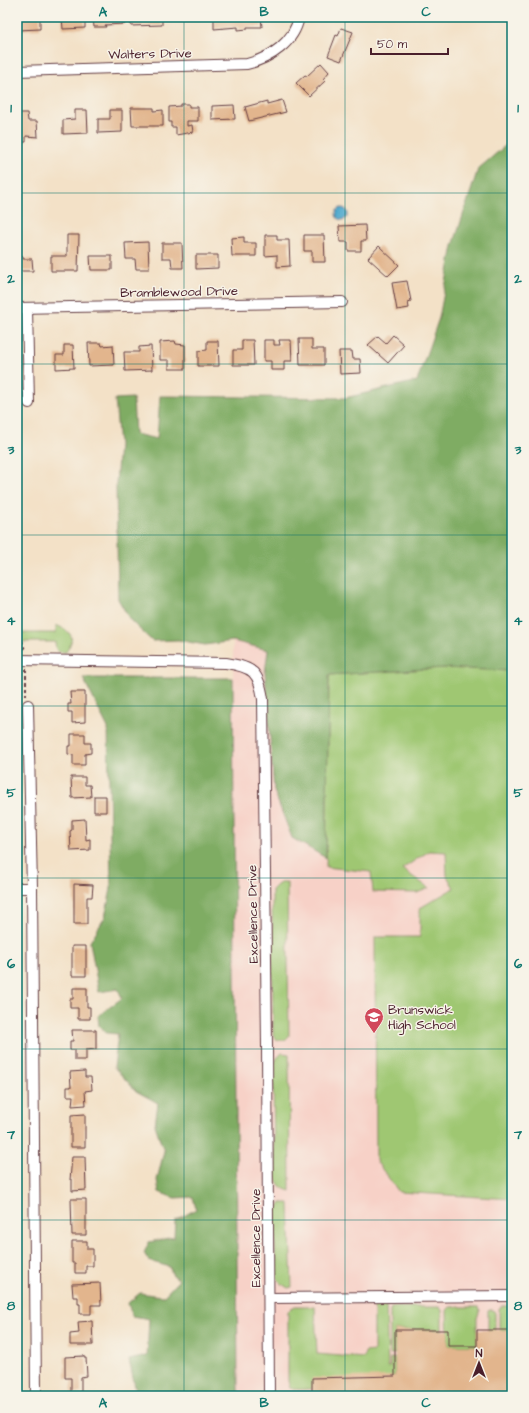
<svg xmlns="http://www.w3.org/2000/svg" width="529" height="1413" font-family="'Architects Daughter',sans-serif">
<rect width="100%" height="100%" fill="#f7f3e8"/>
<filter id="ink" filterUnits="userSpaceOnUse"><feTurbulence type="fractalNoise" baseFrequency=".025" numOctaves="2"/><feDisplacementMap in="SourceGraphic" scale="8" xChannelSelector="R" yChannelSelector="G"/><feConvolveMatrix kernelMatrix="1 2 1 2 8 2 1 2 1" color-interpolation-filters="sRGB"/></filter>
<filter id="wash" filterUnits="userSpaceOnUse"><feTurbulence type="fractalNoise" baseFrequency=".012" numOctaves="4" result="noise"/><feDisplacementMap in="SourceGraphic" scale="16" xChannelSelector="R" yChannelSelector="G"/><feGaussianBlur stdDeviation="0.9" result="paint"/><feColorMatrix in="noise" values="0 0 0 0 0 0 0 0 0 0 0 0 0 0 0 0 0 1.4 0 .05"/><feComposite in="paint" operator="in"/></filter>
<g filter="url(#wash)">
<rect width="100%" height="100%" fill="#f3e1c7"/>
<path fill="#f7d1c7" d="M233 641 269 650 512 655V1396H239L238 1389Z"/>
<path fill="#9fc772" stroke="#74734e" d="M56 625C72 632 76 637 66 652H59L56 649 55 642H17V633H56Z
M444 668 512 671V1199L399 1192 376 1161 375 937H420V908L454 888 447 876 446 852 429 851 402 869 429 888 417 893 373 892 371 872 326 867 329 675Z
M282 882H287L289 1036 285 1040C279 1041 276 1040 273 1035L272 890 277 885Z
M282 1053 289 1054 290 1191C279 1188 276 1182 274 1171L273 1065 277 1058Z
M281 1203H289L292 1287 288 1288 282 1284 276 1277 274 1212Z
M386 1302 388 1367H390V1358H395V1376C378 1379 299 1394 290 1388L288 1381V1311L295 1307H315L317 1354 364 1358 365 1352 374 1351V1303Z
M501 1306H512V1330H499V1309Z
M395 1307H439L442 1310V1330H395V1354H390V1311L391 1308Z
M450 1307H479L480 1310 477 1318V1346H448L447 1311 448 1309Z
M490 1310H493L495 1313V1330H488V1311Z"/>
<path fill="#7fac64" stroke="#646648" d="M512 140V671L444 668 329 675 326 858 292 838 274 791 265 673 268 650 233 641 205 645 178 640 152 641 130 620 118 599 116 484 119 445 115 399 133 398 135 434 157 439 160 396 345 398 417 381 439 318 453 246 478 169Z
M83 678H233L238 1389 239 1396H137L129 1360 147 1356 149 1319 132 1316 128 1303 140 1293 153 1295 164 1296 179 1280 172 1274 170 1267 149 1261 144 1253 149 1242 174 1237 175 1221 196 1209 193 1197 174 1198 159 1192 157 1180 164 1151 155 1125 158 1103 136 1091 114 1067 118 1034 107 1033 99 1026 98 1016 122 998 118 989 99 992 90 942 105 917 111 889 108 728Z"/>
<path fill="#4fa9cd" stroke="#4c647c" d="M336 214a6 6 0 1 1 12 0a6 6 0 1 1-12 0Z"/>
<g id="blocks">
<path fill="#e2b58d" d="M17 17H40V29L18 30Z
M62 17H85V28L63 29Z
M93 17H124L125 24 105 25 106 27H94Z
M130 17H162V25L131 26Z
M214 17H261L262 27H247V29L238 30V27L214 29Z
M341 28 353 32 341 61 328 56 336 35 338 36Z
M321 63 329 72 323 79 325 81 309 96 296 83 305 75 307 76Z
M282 100 286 112 249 121 245 107 267 101V104Z
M181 104H189V107H198V121H187V126L192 125 193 132 176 135V127H171V122H169V107L181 106Z
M234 105 235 119 212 120V106Z
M131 108H154V111L163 110V126H132Z
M75 110H87L88 133 63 134V120L75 119Z
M110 110H122V132L98 133V119H110Z
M17 113H27L28 121H37L38 137 26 136V142H17Z
M365 225 366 241H361V251H348V242H340L339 226Z
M67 235H79L78 271H51V256H67Z
M265 235H277V240H289L290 266 277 267V255L265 256Z
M304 235H324L325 262H312V251H304Z
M244 237V243H256V256H232L231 238Z
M148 242 149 269H136L135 259H126L125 243Z
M162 243H182L183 268H172L171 258H162Z
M379 246 399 265 388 276 368 258Z
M196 255H218V268L196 269Z
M17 256H23V259H32L33 271H17Z
M90 256H112V270H91Z
M407 281 411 301 408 302 409 308 397 310 392 283Z
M393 335 404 345 388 363 368 345 378 336 386 343Z
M299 339H312V349H324V365H300Z
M242 340H253L254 365H233V350H242Z
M264 340H274V345H280L279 340H291L292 361H284V370H271V361H264Z
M175 341 176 344 185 345V369H169V360H160V342Z
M207 341H218L219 366H198V351L207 350Z
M88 343H101L102 346 113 345 114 365 89 366Z
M64 345H73L74 368 56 369V355H64Z
M151 346 152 370 125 371 124 352H139V347Z
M339 351H352L353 359H360L361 373 340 374Z
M70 692H85V722L72 723V712H68V704H71Z
M71 734H85V743H91V753L85 754V765H73V755L68 754V746H71Z
M71 777H85V785H90L91 797 72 798Z
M94 796H106V812H94Z
M85 819 86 840 90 839V850L71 851 70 831 72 830V820Z
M74 884 93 885 92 897H87V924H74Z
M72 946H86V976H72Z
M73 988H87V1007H90V1019H78V1008H70V999H73Z
M72 1030H96V1049L86 1050V1060H75V1050H70V1041H73Z
M85 1071V1077H91L92 1090 85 1091 86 1105 72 1106 73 1096H67V1087H71L70 1072Z
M85 1114V1147H71V1115Z
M72 1157H85L86 1190 72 1191V1180H70Z
M71 1199H86V1235H72Z
M72 1241H87V1249H93V1266H86V1273H75V1263H72Z
M100 1283 101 1305H91V1314H80V1304H78V1297H73L72 1284Z
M92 1321 93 1345H70V1334L79 1333 78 1322Z
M395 1330H448V1346H477V1330H512V1396H312V1378L395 1376Z
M84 1356V1358H86L87 1376 81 1377V1393H71V1378H65V1357Z"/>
</g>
</g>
<g filter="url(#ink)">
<use href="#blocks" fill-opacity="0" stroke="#633c42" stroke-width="1"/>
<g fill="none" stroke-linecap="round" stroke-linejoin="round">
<g stroke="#633c42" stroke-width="12">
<path id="minor" d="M17 71 247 64C270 58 294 43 299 17
M17 308 342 302
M27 308 29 403
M17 660 226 663C253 667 259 672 263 699L267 1046 269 1396
M28 705 32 888 36 1396
M17 888H32
M269 1298 512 1296"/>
</g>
<path stroke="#633c42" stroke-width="2" stroke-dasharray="3 3" stroke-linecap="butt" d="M20 635 25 650
M26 669V696"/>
<use href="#minor" stroke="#fff" stroke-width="10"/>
</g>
</g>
<path fill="none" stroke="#0f766e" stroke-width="1" stroke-opacity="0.55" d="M184 17V1396M345 17V1396M17 193H512M17 364H512M17 535H512M17 706H512M17 878H512M17 1049H512M17 1220H512"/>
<defs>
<g id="school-pin" transform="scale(1)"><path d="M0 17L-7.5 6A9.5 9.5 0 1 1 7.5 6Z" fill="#d1495b" stroke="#f7f3e8"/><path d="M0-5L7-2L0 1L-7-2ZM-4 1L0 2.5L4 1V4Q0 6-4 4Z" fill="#fff"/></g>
</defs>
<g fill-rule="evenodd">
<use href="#school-pin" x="374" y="1017"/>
</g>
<g text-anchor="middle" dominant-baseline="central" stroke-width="3" stroke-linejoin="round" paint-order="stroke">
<g font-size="13" fill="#4a1f2b" stroke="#f7f3e8">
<text transform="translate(150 54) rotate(-1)">Walters Drive</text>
<text transform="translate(179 292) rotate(-1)">Bramblewood Drive</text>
<text transform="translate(253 914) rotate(-91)">Excellence Drive</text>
<text transform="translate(256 1238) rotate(-90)">Excellence Drive</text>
</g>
<g font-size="13" fill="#4a1f2b" stroke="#f7f3e8" text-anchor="start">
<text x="388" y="1010">Brunswick<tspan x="388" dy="15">High School</tspan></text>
</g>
</g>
<rect width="529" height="1413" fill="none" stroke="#f7f3e8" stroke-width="44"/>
<g transform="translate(479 1363)" stroke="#f7f3e8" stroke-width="3" paint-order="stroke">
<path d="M0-3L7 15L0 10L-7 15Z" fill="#4a1f2b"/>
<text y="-6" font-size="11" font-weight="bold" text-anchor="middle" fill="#4a1f2b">N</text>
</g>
<path d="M371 48v6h77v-6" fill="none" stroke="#4a1f2b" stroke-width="2"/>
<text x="377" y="48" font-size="12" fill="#4a1f2b" stroke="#f7f3e8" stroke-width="3" paint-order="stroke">50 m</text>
<rect x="22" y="22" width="485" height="1369" fill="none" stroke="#0f766e" stroke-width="1.5"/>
<g font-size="13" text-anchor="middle" font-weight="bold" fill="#0f766e">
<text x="103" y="16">A</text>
<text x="264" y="16">B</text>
<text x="426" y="16">C</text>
<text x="11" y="112">1</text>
<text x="518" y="112">1</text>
<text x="11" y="283">2</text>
<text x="518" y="283">2</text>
<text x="11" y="454">3</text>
<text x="518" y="454">3</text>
<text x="11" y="625">4</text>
<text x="518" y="625">4</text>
<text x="11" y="797">5</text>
<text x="518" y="797">5</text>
<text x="11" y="968">6</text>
<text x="518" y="968">6</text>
<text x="11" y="1139">7</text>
<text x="518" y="1139">7</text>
<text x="11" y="1310">8</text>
<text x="518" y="1310">8</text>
<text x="103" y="1407">A</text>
<text x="264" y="1407">B</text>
<text x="426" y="1407">C</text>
</g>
</svg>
